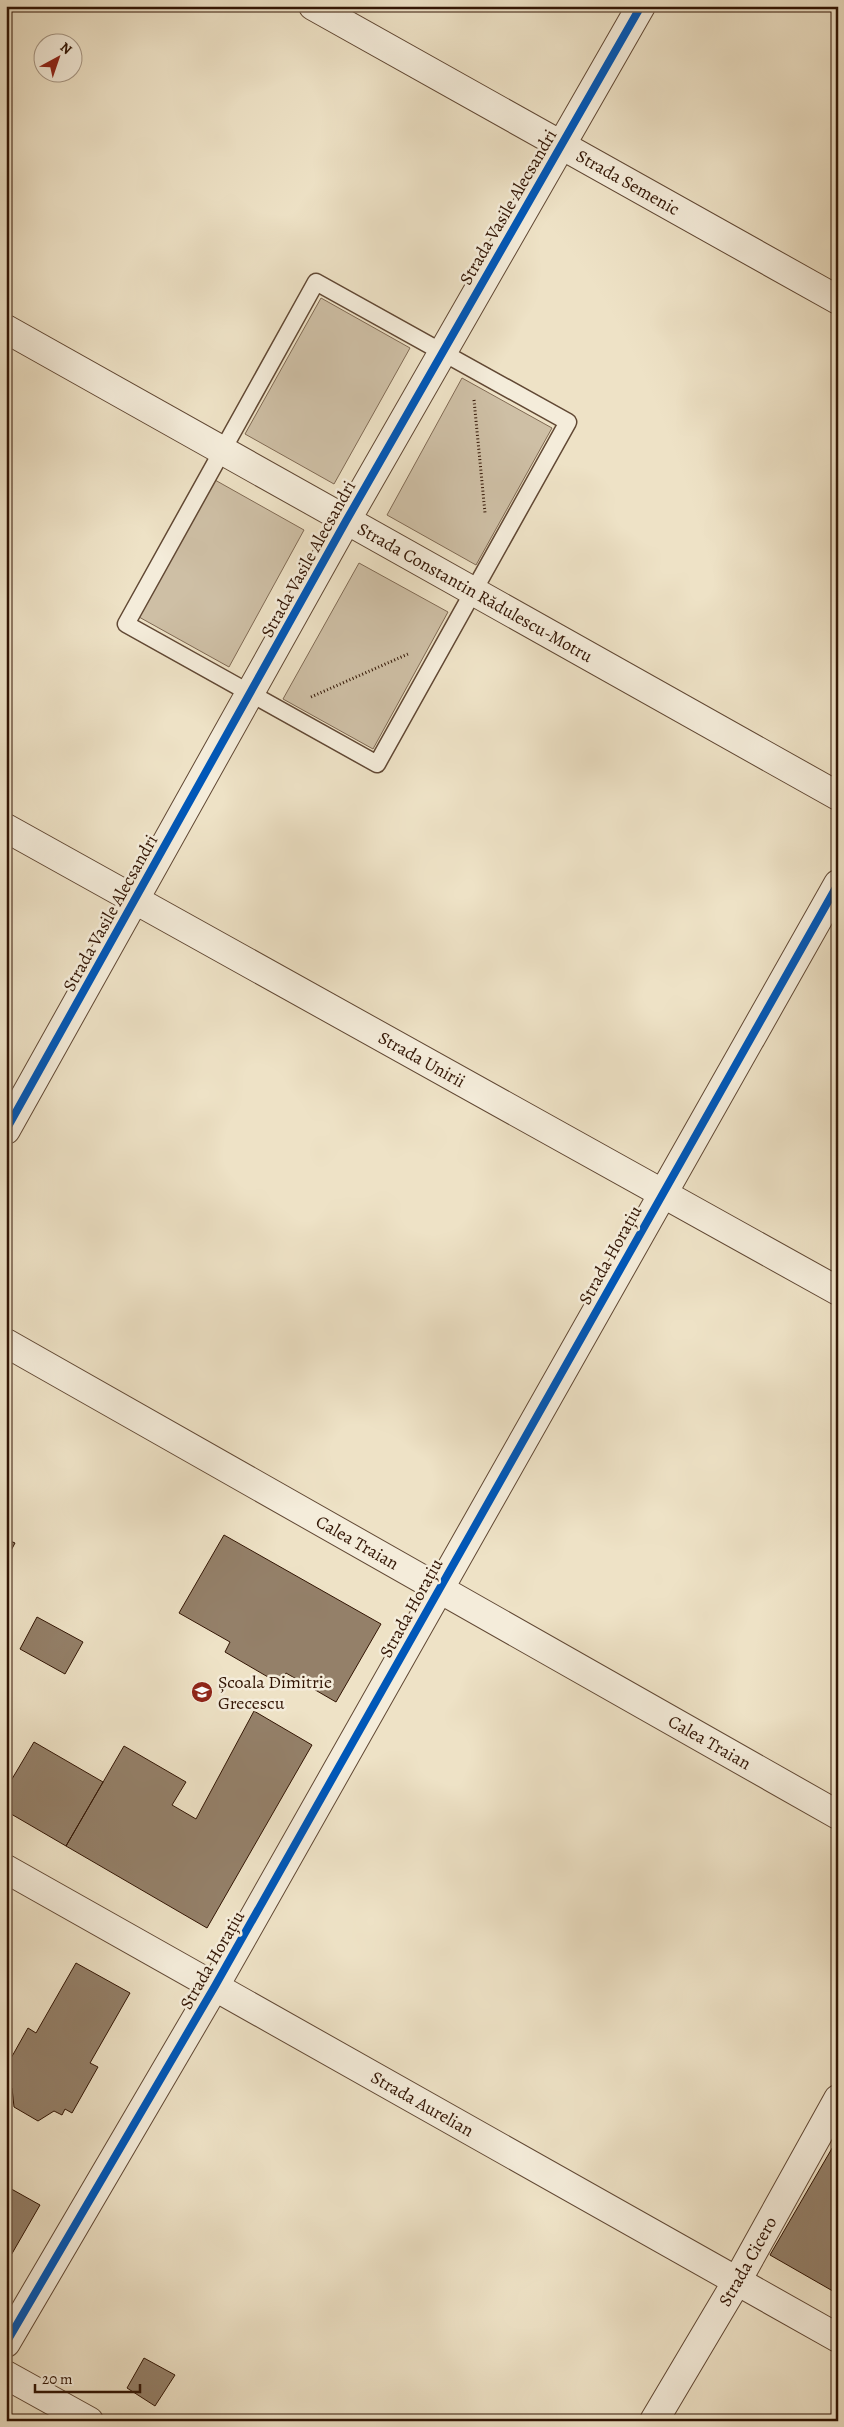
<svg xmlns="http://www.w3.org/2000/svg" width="844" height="2427" font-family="Alegreya,serif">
<rect width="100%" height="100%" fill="#eee2c6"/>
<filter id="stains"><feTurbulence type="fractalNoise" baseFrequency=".004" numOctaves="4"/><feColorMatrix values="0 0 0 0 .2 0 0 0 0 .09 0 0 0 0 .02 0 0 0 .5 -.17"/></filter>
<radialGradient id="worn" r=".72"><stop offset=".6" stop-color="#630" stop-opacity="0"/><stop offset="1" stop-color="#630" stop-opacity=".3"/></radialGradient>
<path fill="#cebfa5" stroke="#806a54" d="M321 298 410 348 334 484 245 434Z
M462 378 552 428 476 565 387 515Z
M215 480 304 530 229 667 139 617Z
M359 563 448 612 373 749 283 699Z"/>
<path fill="#948069" stroke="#321504" d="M224 1535 381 1624 336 1702 286 1673 280 1684 225 1652 230 1642 179 1613Z
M6 1539 15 1543 6 1560Z
M37 1617 83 1642 65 1674 20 1649Z
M254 1711 312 1745 207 1928 66 1846 124 1746 186 1782 172 1805 196 1819Z
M34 1742 103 1782 66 1846 6 1811V1789Z
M76 1963 130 1993 90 2063 98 2067 72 2113 65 2109 62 2115 54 2111 38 2121 14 2107 12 2088 6 2085 9 2078 6 2077V2067L28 2028 36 2033Z
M838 2138V2294L770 2255Z
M6 2186 40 2205 6 2264Z
M144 2358 175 2375 155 2406 127 2388Z
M6 2412 22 2421H6Z"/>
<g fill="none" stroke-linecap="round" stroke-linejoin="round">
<g stroke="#614834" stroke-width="19">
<path id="service" d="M316 282 568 422 377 764 126 624Z"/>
</g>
<g stroke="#614834" stroke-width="30">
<g id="minor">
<path id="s1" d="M313 6 838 300"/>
<path id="s2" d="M6 329 838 796"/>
<path id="s3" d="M6 828 838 1291"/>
<path d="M6 1130 346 521 641 6"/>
<path id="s4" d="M6 1343 838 1815"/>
<path id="s5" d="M6 1869 838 2338"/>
<path d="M6 2343 215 1986 838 884"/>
<path d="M6 2375 89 2421"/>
</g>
</g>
<g stroke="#614834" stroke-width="30">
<g id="tertiary">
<path id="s6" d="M654 2421 737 2281 838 2099"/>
</g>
</g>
<path stroke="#321504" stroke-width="3" stroke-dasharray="1 2.5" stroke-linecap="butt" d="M474 400 485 513
M311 697 408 654"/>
<use href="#service" stroke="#f4ecda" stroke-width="16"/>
<use href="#minor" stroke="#f4ecda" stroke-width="28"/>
<use href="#tertiary" stroke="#f4ecda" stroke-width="28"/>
<g stroke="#f4ecda" stroke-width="11">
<path id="cycleway" d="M6 1130 346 521 641 6
M6 2343 215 1986 838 884"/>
</g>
<use href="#cycleway" stroke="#0057b8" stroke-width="8"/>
</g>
<defs>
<g id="school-disc" transform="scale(1.125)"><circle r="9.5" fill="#8f2418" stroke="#f4ecda"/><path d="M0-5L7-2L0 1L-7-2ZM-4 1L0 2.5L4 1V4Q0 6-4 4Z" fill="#fff"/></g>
</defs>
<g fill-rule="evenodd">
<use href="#school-disc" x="202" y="1692"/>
</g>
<g text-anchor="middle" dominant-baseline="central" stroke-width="5" stroke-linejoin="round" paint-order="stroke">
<g font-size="18" fill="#321504" stroke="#f4ecda">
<text stroke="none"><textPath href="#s1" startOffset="361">Strada Semenic</textPath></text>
<text transform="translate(508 207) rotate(-60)">Strada Vasile Alecsandri</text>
<text transform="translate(308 559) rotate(-61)">Strada Vasile Alecsandri</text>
<text stroke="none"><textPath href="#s2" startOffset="538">Strada Constantin Rădulescu-Motru</textPath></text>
<text transform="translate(110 913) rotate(-61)">Strada Vasile Alecsandri</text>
<text stroke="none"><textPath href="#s3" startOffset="476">Strada Unirii</textPath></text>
<text transform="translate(610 1255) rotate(-61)">Strada Horațiu</text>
<text stroke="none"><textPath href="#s4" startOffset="404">Calea Traian</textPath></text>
<text transform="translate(411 1608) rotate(-61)">Strada Horațiu</text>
<text stroke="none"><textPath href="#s4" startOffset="809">Calea Traian</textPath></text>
<text transform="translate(212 1960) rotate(-60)">Strada Horațiu</text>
<text stroke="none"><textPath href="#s5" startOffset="478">Strada Aurelian</textPath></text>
<text stroke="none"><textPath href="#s6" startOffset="185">Strada Cicero</textPath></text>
</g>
<g font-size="18" fill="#321504" stroke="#f4ecda" text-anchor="start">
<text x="218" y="1682">Școala Dimitrie<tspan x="218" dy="21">Grecescu</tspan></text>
</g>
</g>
<rect width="844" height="2427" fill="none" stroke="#eee2c6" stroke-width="25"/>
<rect x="8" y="8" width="829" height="2412" fill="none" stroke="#321504" stroke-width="2.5"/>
<rect x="12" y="12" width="819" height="2402" fill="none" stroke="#321504"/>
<g transform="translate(58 58) rotate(40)"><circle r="24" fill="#f4ecda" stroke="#a69684"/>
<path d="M0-4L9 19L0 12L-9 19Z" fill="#8f2418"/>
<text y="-8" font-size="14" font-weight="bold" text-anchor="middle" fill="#321504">N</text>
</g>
<path d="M35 2384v8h105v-8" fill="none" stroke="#321504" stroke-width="2.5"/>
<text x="42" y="2384" font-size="15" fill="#321504" stroke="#f4ecda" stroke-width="4" paint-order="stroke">20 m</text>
<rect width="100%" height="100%" filter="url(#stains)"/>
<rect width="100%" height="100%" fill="url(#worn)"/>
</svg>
